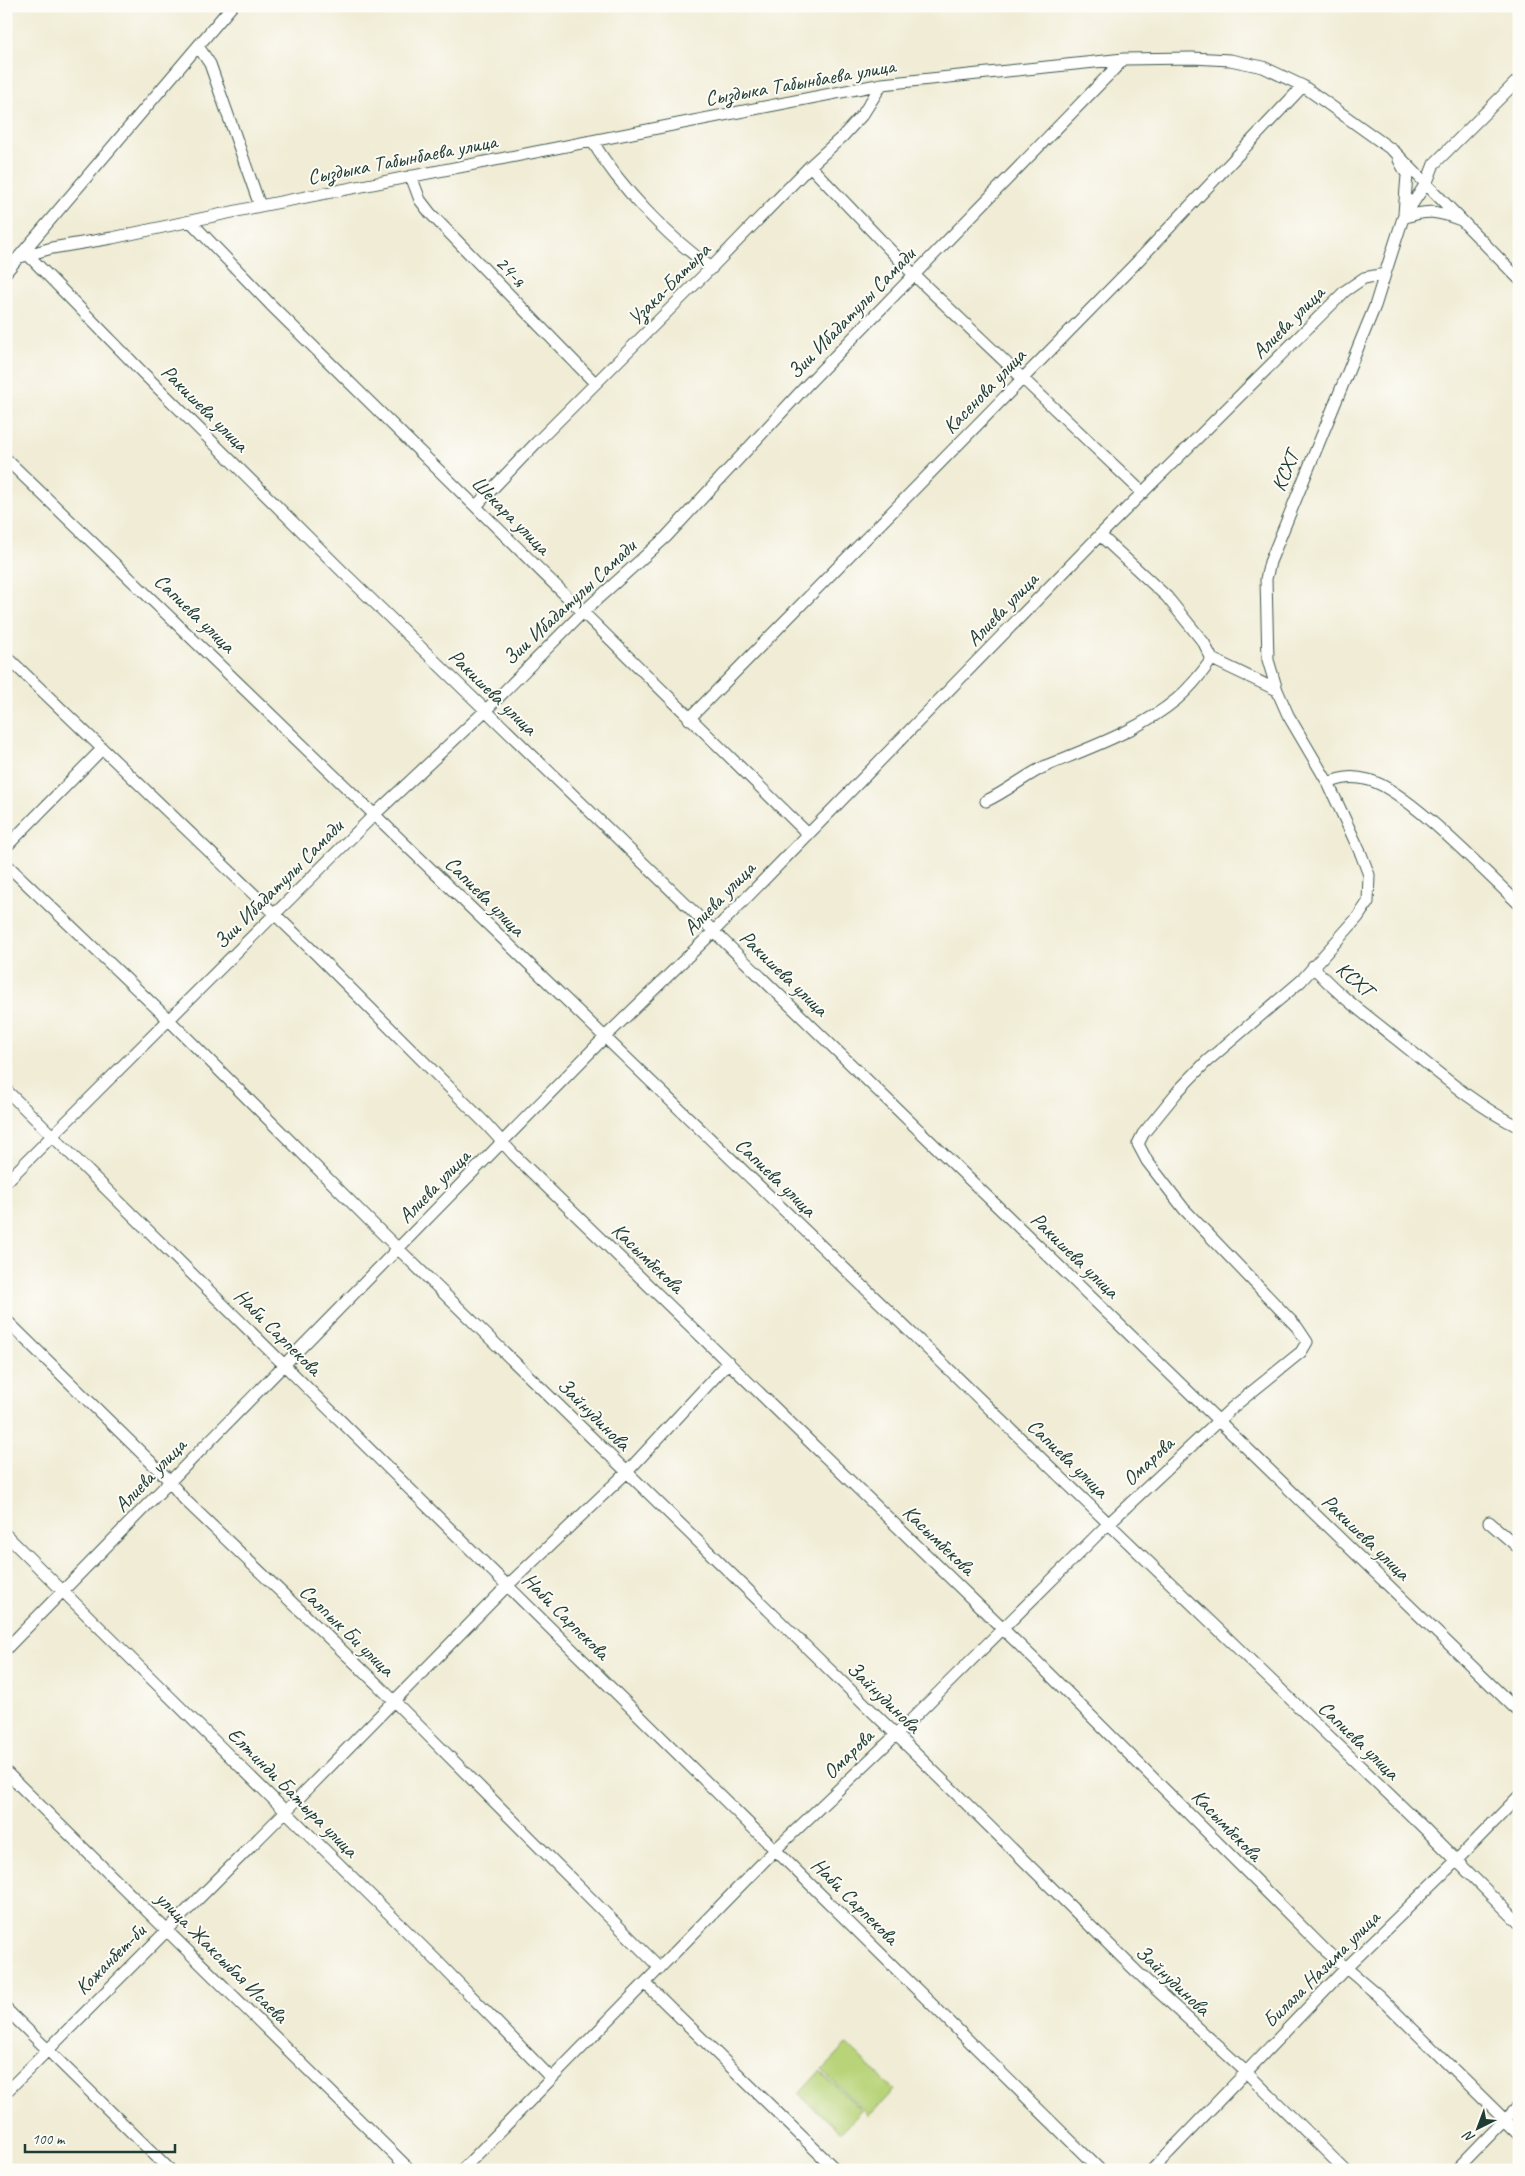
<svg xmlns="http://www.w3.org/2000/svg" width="1525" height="2176" font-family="Caveat,sans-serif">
<rect width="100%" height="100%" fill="#fdfcf7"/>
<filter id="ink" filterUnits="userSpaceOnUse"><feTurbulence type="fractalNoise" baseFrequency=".02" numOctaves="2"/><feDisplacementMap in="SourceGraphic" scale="10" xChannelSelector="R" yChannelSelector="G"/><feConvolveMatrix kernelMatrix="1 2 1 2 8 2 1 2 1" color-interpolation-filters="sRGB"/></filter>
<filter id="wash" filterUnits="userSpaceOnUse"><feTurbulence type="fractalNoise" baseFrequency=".0096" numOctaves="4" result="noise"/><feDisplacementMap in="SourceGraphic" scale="20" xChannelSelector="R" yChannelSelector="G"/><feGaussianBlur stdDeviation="1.12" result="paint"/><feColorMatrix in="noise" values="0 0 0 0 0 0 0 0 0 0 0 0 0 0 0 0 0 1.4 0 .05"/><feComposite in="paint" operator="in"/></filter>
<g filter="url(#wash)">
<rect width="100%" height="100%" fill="#f0ecd5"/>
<path fill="#b8d378" stroke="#6c8856" d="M847 2044 894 2090 869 2116 822 2070Z
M820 2071 862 2111 840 2133 799 2094Z"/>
</g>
<g filter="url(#ink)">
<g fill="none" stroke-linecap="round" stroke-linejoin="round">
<g stroke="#3e574c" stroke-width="13">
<path id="minor" d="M198 46 210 64 260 206
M592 141C621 188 666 236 712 268
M1399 160 1407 175 1404 214
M810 166 914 275 1143 493
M411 176 420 200 430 213 595 383
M1403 218 1427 182 1434 164 1519 79
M191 222 271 305 807 833
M29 256 142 372 344 573 1519 1712
M20 257 52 248 112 238 260 206 882 84 1124 59 1192 58 1230 60 1263 67 1303 86 1395 152 1519 279
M6 272 232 6
M6 459 1423 1827 1519 1923
M476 506 536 443 713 266 810 166 842 137 863 114 882 84
M1100 535 1167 597 1204 643 1212 659 1277 690
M6 656 315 953 486 1124 514 1155 1038 1663 1326 1951 1378 1995 1519 2134
M689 719 1134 265 1303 86
M1328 783C1343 777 1353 776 1369 780 1407 790 1487 874 1519 904
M986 801C1008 791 1027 774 1048 765 1092 747 1140 730 1177 699 1190 688 1202 673 1212 659
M6 847 102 749
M6 864 169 1020 382 1233 920 1758 1136 1971 1246 2072 1345 2170
M1313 966C1335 993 1364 1013 1391 1035 1432 1067 1472 1104 1519 1127
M6 1090C371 1450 734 1811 1100 2170
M6 1182 375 814 486 710 583 612 666 537 806 386 1124 59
M6 1320 164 1475 184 1499 377 1684 660 1968
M1489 1522 1519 1548
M6 1535 437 1961 551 2078
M6 1649 604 1038 713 932 1100 535 1345 291 1364 278 1385 274 1403 218C1428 209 1437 211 1461 220
M6 1772 410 2170
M645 1983 836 2170
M6 2009 170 2170
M6 2092 285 1812 508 1585 626 1473 729 1362
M462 2170 776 1849 896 1735 1108 1524 1233 1407 1301 1352 1307 1342 1297 1327 1184 1209 1147 1161 1138 1144 1143 1134 1178 1091 1206 1062 1301 981 1358 917 1368 902 1369 875 1361 854 1328 783 1288 715 1277 690 1268 660 1266 579 1270 562 1375 306 1385 274
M1152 2170 1346 1968 1457 1860 1519 1796
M1456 2170 1519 2105"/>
</g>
<use href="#minor" stroke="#fff" stroke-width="11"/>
</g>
</g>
<g text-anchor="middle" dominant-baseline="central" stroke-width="4" stroke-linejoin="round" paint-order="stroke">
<g font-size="21" fill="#1f3d34" stroke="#fdfcf7">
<text transform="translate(800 82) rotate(-10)">Сыздыка Табынбаева улица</text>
<text transform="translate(402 159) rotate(-11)">Сыздыка Табынбаева улица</text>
<text transform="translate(511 271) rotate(46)">24-я</text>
<text transform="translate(669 284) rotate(-45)">Узака-Батыра</text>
<text transform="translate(851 313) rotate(-46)">Зии Ибадатулы Самади</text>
<text transform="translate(1288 322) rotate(-45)">Алиева улица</text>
<text transform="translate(984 391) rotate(-46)">Касенова улица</text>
<text transform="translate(205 408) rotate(45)">Ракишева улица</text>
<text transform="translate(1285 471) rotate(-68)">КСХТ</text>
<text transform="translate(511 515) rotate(45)">Шекара улица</text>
<text transform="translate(569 602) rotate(-43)">Зии Ибадатулы Самади</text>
<text transform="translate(1002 609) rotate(-46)">Алиева улица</text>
<text transform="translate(195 613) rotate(44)">Сапиева улица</text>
<text transform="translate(493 692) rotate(44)">Ракишева улица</text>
<text transform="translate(278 884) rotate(-45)">Зии Ибадатулы Самади</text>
<text transform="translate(485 896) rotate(45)">Сапиева улица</text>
<text transform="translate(719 898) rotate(-46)">Алиева улица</text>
<text transform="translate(784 973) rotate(44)">Ракишева улица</text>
<text transform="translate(1355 979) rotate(41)">КСХТ</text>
<text transform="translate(776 1177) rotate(44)">Сапиева улица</text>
<text transform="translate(434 1186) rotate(-46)">Алиева улица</text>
<text transform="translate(1075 1255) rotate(44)">Ракишева улица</text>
<text transform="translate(648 1258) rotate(44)">Касымбекова</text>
<text transform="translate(278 1332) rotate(45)">Наби Сарпекова</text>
<text transform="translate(594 1414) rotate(45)">Зайнудинова</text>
<text transform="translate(1068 1458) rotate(44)">Сапиева улица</text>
<text transform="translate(1148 1461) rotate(-43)">Омарова</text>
<text transform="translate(150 1475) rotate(-46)">Алиева улица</text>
<text transform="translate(1366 1537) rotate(44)">Ракишева улица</text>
<text transform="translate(939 1540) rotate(44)">Касымбекова</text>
<text transform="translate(566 1616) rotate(45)">Наби Сарпекова</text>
<text transform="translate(347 1630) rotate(44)">Салпык Би улица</text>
<text transform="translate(884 1697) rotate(44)">Зайнудинова</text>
<text transform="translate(1359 1740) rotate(44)">Сапиева улица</text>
<text transform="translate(848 1754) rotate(-44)">Омарова</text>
<text transform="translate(293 1792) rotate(45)">Елтинди Батыра улица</text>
<text transform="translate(1227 1825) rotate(46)">Касымбекова</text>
<text transform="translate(855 1901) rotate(45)">Наби Сарпекова</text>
<text transform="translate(222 1957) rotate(45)">улица Жаксыбая Исаева</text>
<text transform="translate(110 1959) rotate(-45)">Кожанбет-би</text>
<text transform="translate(1321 1969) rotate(-45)">Билала Назима улица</text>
<text transform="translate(1173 1980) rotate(43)">Зайнудинова</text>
</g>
</g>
<rect width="1525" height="2176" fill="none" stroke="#fdfcf7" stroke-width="25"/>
<g transform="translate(1478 2128) rotate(222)" stroke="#fdfcf7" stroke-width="4" paint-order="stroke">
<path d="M0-4L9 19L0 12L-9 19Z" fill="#1f3d34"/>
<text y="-8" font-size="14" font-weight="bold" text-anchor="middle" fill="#1f3d34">N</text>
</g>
<path d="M25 2144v8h150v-8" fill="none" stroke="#1f3d34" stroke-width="2.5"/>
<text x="32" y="2144" font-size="15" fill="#1f3d34" stroke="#fdfcf7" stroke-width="4" paint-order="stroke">100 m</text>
</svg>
